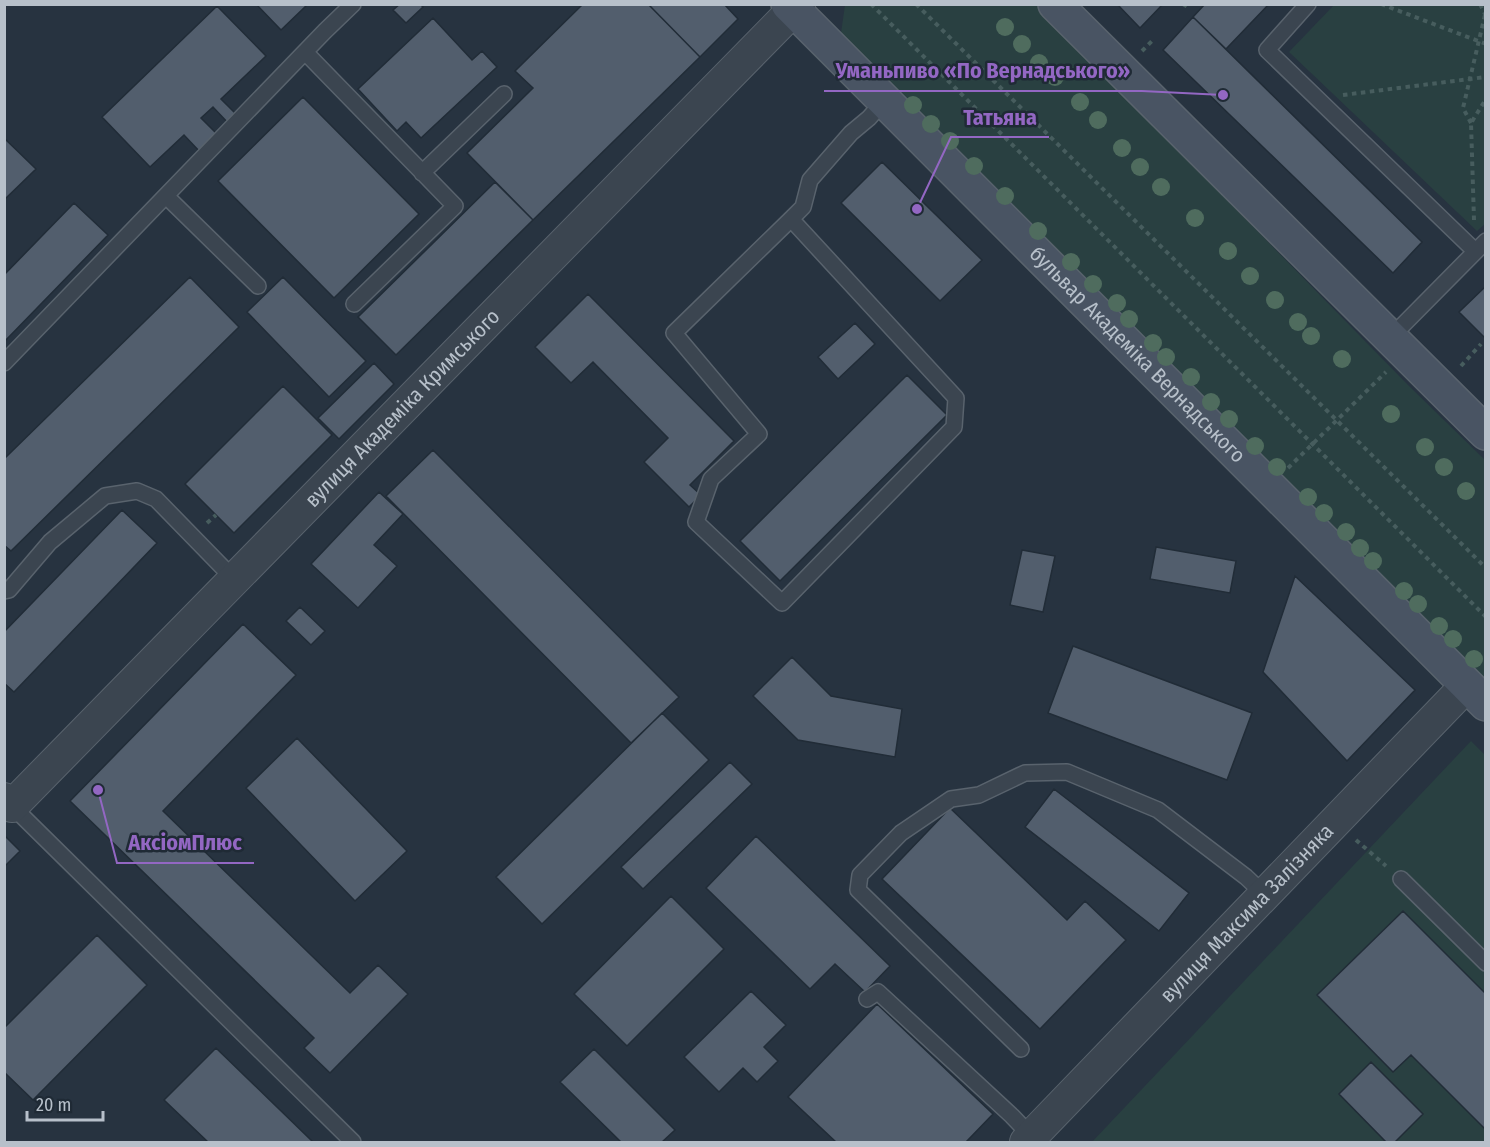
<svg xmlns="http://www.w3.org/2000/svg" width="1490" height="1147" font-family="'Fira Sans Condensed',sans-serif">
<rect width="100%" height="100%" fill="#273340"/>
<path fill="#294041" d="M845 5H1036L1408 385 1485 460V681L840 40Z
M1334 5H1485L1486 223 1477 231 1289 52Z
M1471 741 1486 756 1485 1142H1092Z"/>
<path fill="#525e6d" stroke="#212c37" stroke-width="1.5" d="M256 4H308L281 30Z
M400 4H420L423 7 406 23 393 10Z
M583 4H648L700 57 533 220 467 153 533 88 515 71Z
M648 4H724L738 19 700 57Z
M1117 4H1163L1140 28Z
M1205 4H1269L1226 49 1193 17Z
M217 6 266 56 221 99 238 116 230 125 213 107 201 118 219 136 201 153 184 135 150 167 102 117Z
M1193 17 1422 242 1393 273 1163 50Z
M433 18 472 60 482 51 497 67 421 138 406 122 397 131 358 89Z
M303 97 419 214 334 298 218 181Z
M4 138 36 169 4 200Z
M882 162 982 260 940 301 841 203Z
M495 182 533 220 396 355 358 317Z
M74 203 108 235 4 342V275Z
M190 277 239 327 11 551 4 545V459Z
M283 277 366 361 329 397 247 312Z
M1486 286V339L1459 312Z
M588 294 734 441 690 485 701 495 689 507 644 462 668 438 593 362 571 383 535 347Z
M855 323 875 344 838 379 818 357Z
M374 363 394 384 339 439 318 418Z
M907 375 947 415 780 581 740 541Z
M283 386 332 435 234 533 185 484Z
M433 450 679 697 631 743 386 496Z
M379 492 403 514 374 545 397 566 358 608 311 564Z
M122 510 157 543 14 692 4 683V632Z
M1156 547 1236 561 1230 593 1150 579Z
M1022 550 1055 556 1043 612 1010 605Z
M1295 576 1415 690 1347 761 1263 672Z
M300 607 325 631 311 645 286 621Z
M243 624 296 675 163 811 350 993 378 965 408 994 330 1073 304 1048 314 1038 70 801Z
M1073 646 1252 713 1227 780 1048 713Z
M792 657 831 696 902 709 895 757 798 740 753 696Z
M662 713 709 760 542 924 496 877Z
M297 738 407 851 355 901 246 788Z
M730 762 752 784 643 889 621 867Z
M1054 789 1189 893 1159 931 1025 827Z
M950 808 1067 920 1085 901 1126 940 1040 1029 882 879Z
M4 835 20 851 4 867Z
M756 836 890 966 865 992 835 964 810 989 706 888Z
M671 896 724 949 627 1046 574 994Z
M1403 911 1486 994V1130L1411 1055 1393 1072 1317 995Z
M97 935 147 985 33 1100 4 1072V1028Z
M751 991 786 1025 764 1047 778 1061 757 1082 743 1068 719 1092 684 1057Z
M877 1004 993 1114 966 1142H836L788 1097Z
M216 1048 313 1142H208L164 1100Z
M594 1049 675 1130 662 1142H621L560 1082Z
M1371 1062 1423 1114 1395 1142H1386L1339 1094Z"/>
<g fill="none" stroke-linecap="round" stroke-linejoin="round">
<g stroke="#59636d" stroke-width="18">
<path id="service" d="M1308 4 1267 50 1475 251
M305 52 455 206 354 304
M422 173 504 94
M166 196 258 286
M791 219 956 398 954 427 782 603 696 522 711 479 759 434 674 333 791 219 803 207 810 180 851 133 869 118 884 101
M1390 338 1486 241
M4 363 325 31 353 4
M4 591 9 590 50 542 105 496 137 491 156 499 234 579
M12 806 353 1142
M1401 879 1486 963
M867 999 878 992 1012 1116 1032 1137
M1021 1049 858 890 860 875 901 833 951 799 979 795 1025 773 1067 772 1158 810 1246 877 1265 895"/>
</g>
<g stroke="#59636d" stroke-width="34">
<g id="minor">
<path id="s1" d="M4 799 12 806 799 4"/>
<path id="s2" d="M1026 1142 1467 685"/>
</g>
</g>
<g stroke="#59636d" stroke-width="36">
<g id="secondary">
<path id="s3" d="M788 4 1486 704"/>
<path d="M1055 4 1486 433"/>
</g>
</g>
<path stroke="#475d5e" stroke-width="4" stroke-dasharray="4.5 4.5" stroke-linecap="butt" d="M871 4 1486 617
M916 4 1486 568
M1381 4 1486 44
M1480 4 1485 14
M1184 7 1186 4
M1142 51 1152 41
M1343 95 1486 77
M1471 123 1463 108 1485 15
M1474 220 1471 123 1486 99
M1461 366 1481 344
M1288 468 1386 372
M207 523 216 515
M1356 840 1386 866"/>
<use href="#service" stroke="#3b4550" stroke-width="15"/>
<use href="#minor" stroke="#3b4550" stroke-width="32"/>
<use href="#secondary" stroke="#495463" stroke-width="33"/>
</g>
<g fill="#4f6c5e">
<circle cx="1005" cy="27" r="9"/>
<circle cx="1022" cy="44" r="9"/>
<circle cx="1039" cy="63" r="9"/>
<circle cx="1055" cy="77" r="9"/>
<circle cx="1080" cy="102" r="9"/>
<circle cx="913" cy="105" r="9"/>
<circle cx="1098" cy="120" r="9"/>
<circle cx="931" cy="124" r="9"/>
<circle cx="950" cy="141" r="9"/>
<circle cx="1122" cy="148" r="9"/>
<circle cx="974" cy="166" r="9"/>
<circle cx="1140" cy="167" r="9"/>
<circle cx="1161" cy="187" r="9"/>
<circle cx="1005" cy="196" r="9"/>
<circle cx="1195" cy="218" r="9"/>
<circle cx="1038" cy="231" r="9"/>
<circle cx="1228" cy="251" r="9"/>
<circle cx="1071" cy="262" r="9"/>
<circle cx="1250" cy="276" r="9"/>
<circle cx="1093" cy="284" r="9"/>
<circle cx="1275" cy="300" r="9"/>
<circle cx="1117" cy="303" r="9"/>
<circle cx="1129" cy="319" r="9"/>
<circle cx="1298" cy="322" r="9"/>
<circle cx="1311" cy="336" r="9"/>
<circle cx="1153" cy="343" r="9"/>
<circle cx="1166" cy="357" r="9"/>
<circle cx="1342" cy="359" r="9"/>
<circle cx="1191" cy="377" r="9"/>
<circle cx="1211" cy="402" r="9"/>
<circle cx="1391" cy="414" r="9"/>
<circle cx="1229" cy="419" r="9"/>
<circle cx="1255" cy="446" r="9"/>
<circle cx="1425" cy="447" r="9"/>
<circle cx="1277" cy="467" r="9"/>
<circle cx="1444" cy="467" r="9"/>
<circle cx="1466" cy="491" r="9"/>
<circle cx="1308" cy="497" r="9"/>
<circle cx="1324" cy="513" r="9"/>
<circle cx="1346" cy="532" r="9"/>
<circle cx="1360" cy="548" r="9"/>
<circle cx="1373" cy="561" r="9"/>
<circle cx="1404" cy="591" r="9"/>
<circle cx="1418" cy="604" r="9"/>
<circle cx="1439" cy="626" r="9"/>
<circle cx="1453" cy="639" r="9"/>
<circle cx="1474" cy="659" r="9"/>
</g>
<g text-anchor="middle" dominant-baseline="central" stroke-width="5" stroke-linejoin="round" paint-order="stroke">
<g font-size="21" fill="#b7c0ca" stroke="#1f2a35">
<text stroke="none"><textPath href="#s3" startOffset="495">бульвар Академіка Вернадського</textPath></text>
<text stroke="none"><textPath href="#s1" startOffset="568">вулиця Академіка Кримського</textPath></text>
<text stroke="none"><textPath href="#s2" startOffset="318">вулиця Максима Залізняка</textPath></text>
</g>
</g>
<path fill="none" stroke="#9367c3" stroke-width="2" d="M1223 95L1142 91H824M917 209L951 137H1049M98 790L117 863H254"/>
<g fill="#9367c3" stroke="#1f2a35" stroke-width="2">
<circle cx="1223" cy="95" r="6"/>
<circle cx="917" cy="209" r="6"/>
<circle cx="98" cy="790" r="6"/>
</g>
<g font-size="22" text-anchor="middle" font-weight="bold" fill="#9367c3" stroke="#1f2a35" stroke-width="5" stroke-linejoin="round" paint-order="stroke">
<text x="983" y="78">Уманьпиво «По Вернадського»</text>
<text x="1000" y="125">Татьяна</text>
<text x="185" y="850">АксіомПлюс</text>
</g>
<rect width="1490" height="1147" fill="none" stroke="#b7c0ca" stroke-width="12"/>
<path d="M27 1111v9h76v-9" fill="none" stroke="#b7c0ca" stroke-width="3"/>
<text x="36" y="1111" font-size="18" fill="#b7c0ca" stroke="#1f2a35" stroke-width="4.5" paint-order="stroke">20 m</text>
</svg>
